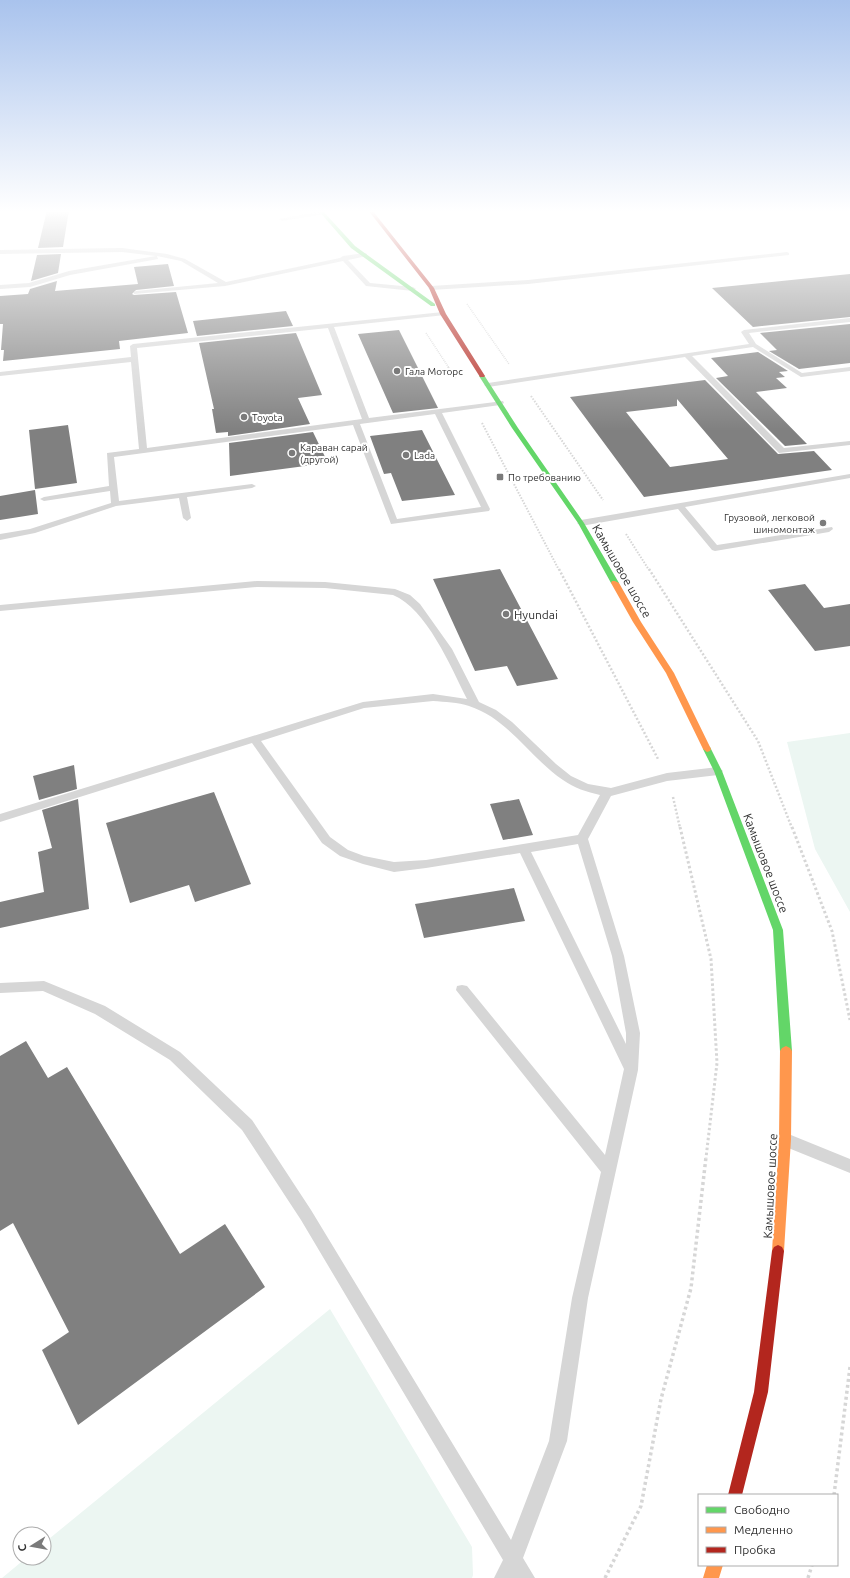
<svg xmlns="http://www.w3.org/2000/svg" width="850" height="1578" font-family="Ubuntu,sans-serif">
<rect width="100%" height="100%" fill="#fff"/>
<path fill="#ecf6f2" d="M850 733V912L815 849 787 742Z
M330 1309 472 1547 473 1575 472 1578H2L26 1558H44V1543Z"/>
<path fill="#808080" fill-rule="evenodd" d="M47 210H69L63 247 38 248Z
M61 254 58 273 31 281 37 255Z
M168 264 174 286 136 290 132 294 134 295 176 292 188 333 119 341 120 349 3 361 4 350H1L3 324H0V296L28 294 30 289 57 281 55 291 138 284 134 267Z
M850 274V317L753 327 712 288Z
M286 311 293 326 197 336 193 321Z
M850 324V363L799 369 769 351 777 350 760 333Z
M399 330 438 408 393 413 358 334Z
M296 333 322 395 298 398 310 424 228 436V432L216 433 212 409H214L199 343Z
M758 352 788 371 779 372 785 377 776 378 787 388 756 392 807 444 785 446 716 378 728 376 711 358Z
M705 380 778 454 814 451 832 470 644 497 570 397ZM677 399 728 459 670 467 626 412 677 406Z
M68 425 77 483 35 489 29 430Z
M422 430 455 495 402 501 391 473 384 474 370 436Z
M313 432 328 463 230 476 229 443Z
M35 490 38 514 0 520V496Z
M500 569 558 679 517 686 507 666 475 671 433 579Z
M805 584 824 608 850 604V646L815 651 768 590Z
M74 765 77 789 39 800 33 776Z
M214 792 251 884 195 902 189 885 130 903 106 823Z
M78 799 89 909 0 928V902L44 892 38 852 52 848 42 810Z
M519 799 533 835 503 840 490 804Z
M514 888 525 921 424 938 415 904Z
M26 1041 48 1078 67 1067 180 1254 225 1224 265 1287 78 1425 42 1350 69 1332 13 1223 0 1231V1056Z"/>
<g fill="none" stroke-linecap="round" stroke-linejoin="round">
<path stroke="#d6d6d6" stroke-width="1.5" stroke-dasharray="1 1" stroke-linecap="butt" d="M467 304 509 364
M426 333 449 368"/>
<path stroke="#d6d6d6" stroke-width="2" stroke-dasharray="1.5 1.5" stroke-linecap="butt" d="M448 367 456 379
M531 396 603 500
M482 423 559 570
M626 534 649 570"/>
<path stroke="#d6d6d6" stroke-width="2.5" stroke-dasharray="2 2" stroke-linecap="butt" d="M559 569 658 759
M649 569 758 741 792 828
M673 797 680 828"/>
<path stroke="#d6d6d6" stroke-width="3" stroke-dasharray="2.5 2.5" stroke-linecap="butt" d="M680 827 711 959 717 1063 706 1158
M792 827 832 931 850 1020"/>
<path stroke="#d6d6d6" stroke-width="3.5" stroke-dasharray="3 3" stroke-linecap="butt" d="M834 1495 850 1367
M605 1578 641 1506 661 1399 691 1288 706 1157
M808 1578 812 1565"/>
<path fill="#d6d6d6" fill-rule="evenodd" d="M323 211 325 214 282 221 279 219Z
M122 248 167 254 185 259 226 282 340 258 343 256 365 253 367 254V256L348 260 370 283 413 287 416 289 413 291 366 286 343 261 225 286 134 294V292L136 291 218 283 181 261 157 256 158 259 70 275 30 287 0 289V285L29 283 69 271 156 256 122 252 0 254V250Z
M787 252 789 253V255L528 284 431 290 428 288 431 286 528 280Z
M443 312 445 313V315L334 327 369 418 503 401 504 403 500 405 442 413 490 509 489 511 391 524 353 425 114 457 119 501 252 484 256 486 252 488 187 497 191 518 187 521 183 518 179 498 116 506 35 533 0 540V534L30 529 111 503 110 491 44 501 40 499 44 497 109 486 107 453 139 449 131 362 0 376V372L131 357 130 346 133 344ZM328 328 362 419 147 448 137 348ZM435 414 481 507 397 519 360 424Z
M850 318V322L749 333 756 344 802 373 850 367V371L801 377 753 347 692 356 784 448 850 441V445L779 453 685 357 488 387 484 385 488 383 749 344 741 332 744 330Z
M850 474V478L685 507 717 545 832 527 833 529 829 532 715 551 712 550 678 509 581 526 577 523 581 520Z
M257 581 325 582 395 589 410 595 420 604 452 649 479 702 496 710 512 722 556 764 571 776 588 784 611 788 667 773 718 767 723 771 718 775 667 781 611 796 588 839 624 956 640 1033 638 1070 588 1298 567 1441 523 1558 535 1578H494L503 1560 301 1220 242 1130 170 1060 95 1014 43 991 0 993V983L44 981 105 1006 180 1052 252 1120 311 1210 511 1540 549 1441 572 1298 601 1172 456 990 457 986 462 985 467 986 605 1155 624 1069 520 853 426 868 394 872 363 864 340 856 322 843 252 743 0 822V814L363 702 433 694 467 699C451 667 426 608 393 595L325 588 257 587 0 611V605ZM433 701C445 702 458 702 469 706 509 719 530 758 563 780 574 788 587 792 600 795L578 835 426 860 394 862 364 856 348 850 330 837 261 741 364 708ZM578 844 612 956 626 1033V1044L531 852Z
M786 1133 850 1159V1173L781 1145 779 1140 781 1135Z"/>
<path fill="#63d668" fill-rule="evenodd" d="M318 210H322L355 246 435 304V306H431L351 248Z
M480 375H484L518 428 584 523 619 583 618 585H615L611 583 578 523 512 428 479 376Z
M707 746 710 747 722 771 783 930 792 1051 790 1054 786 1056 782 1054 780 1051 773 930 714 771 703 749Z"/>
<path fill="#ff974d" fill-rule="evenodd" d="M612 581H615L619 583 641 622 674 673 711 749 710 751 707 752 703 749 666 673 633 622 611 583Z
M786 1046 790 1048 792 1051 791 1139 784 1251 782 1255 778 1257 774 1255 772 1251 779 1139 780 1051 782 1048Z
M707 1565H723L719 1578H703Z"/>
<path fill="#b3261e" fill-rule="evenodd" d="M368 210H372L434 288 446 314 485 376 484 377H480L440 314 429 288Z
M778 1245 782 1247 784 1251 768 1392 742 1495H728L754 1392 772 1251 774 1247Z"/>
</g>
<linearGradient id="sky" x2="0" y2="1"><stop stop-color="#a9c3ed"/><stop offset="0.49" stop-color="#fff"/><stop offset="1" stop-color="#fff" stop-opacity="0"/></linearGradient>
<rect width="850" height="431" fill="url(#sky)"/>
<g fill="#7a7a7a" stroke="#fff" stroke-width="1.5">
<circle cx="397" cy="371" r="4"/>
<circle cx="244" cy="417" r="4"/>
<circle cx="292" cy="453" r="4"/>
<circle cx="406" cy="455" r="4"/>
<rect x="496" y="473" width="8" height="8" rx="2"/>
<circle cx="823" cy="523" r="4"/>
<circle cx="506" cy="614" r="4"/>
</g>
<g text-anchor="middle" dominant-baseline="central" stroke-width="4" stroke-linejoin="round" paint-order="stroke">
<g font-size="10" fill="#323232" stroke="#fff" text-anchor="start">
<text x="405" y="371">Гала Моторс</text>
<text x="252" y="417">Toyota</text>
<text x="300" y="447">Караван сарай<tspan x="300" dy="12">(другой)</tspan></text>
<text x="414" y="455">Lada</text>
<text x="508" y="477">По требованию</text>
<text x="815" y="517" text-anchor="end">Грузовой, легковой<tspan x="815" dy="12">шиномонтаж</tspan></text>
</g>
<g font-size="12" fill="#323232" stroke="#fff">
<text transform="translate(622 571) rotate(60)">Камышовое шоссе</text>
<text transform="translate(766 863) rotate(69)">Камышовое шоссе</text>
<text transform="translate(770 1186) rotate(-87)">Камышовое шоссе</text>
</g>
<g font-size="12" fill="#323232" stroke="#fff" text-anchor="start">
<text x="514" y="614">Hyundai</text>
</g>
</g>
<rect x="698" y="1494" width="140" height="72" fill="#ffffff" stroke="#adadad"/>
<rect x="706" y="1507" width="20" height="6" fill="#63d668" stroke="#adadad"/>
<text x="734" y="1514" font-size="12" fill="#323232">Свободно</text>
<rect x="706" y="1527" width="20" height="6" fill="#ff974d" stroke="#adadad"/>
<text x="734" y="1534" font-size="12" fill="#323232">Медленно</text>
<rect x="706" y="1547" width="20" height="6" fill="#b3261e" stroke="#adadad"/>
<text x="734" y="1554" font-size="12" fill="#323232">Пробка</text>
<g transform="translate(32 1546) rotate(259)"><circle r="19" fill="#ffffff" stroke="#adadad"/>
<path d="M0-3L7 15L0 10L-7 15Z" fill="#7a7a7a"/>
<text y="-6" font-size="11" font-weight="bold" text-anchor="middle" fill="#323232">С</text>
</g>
</svg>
